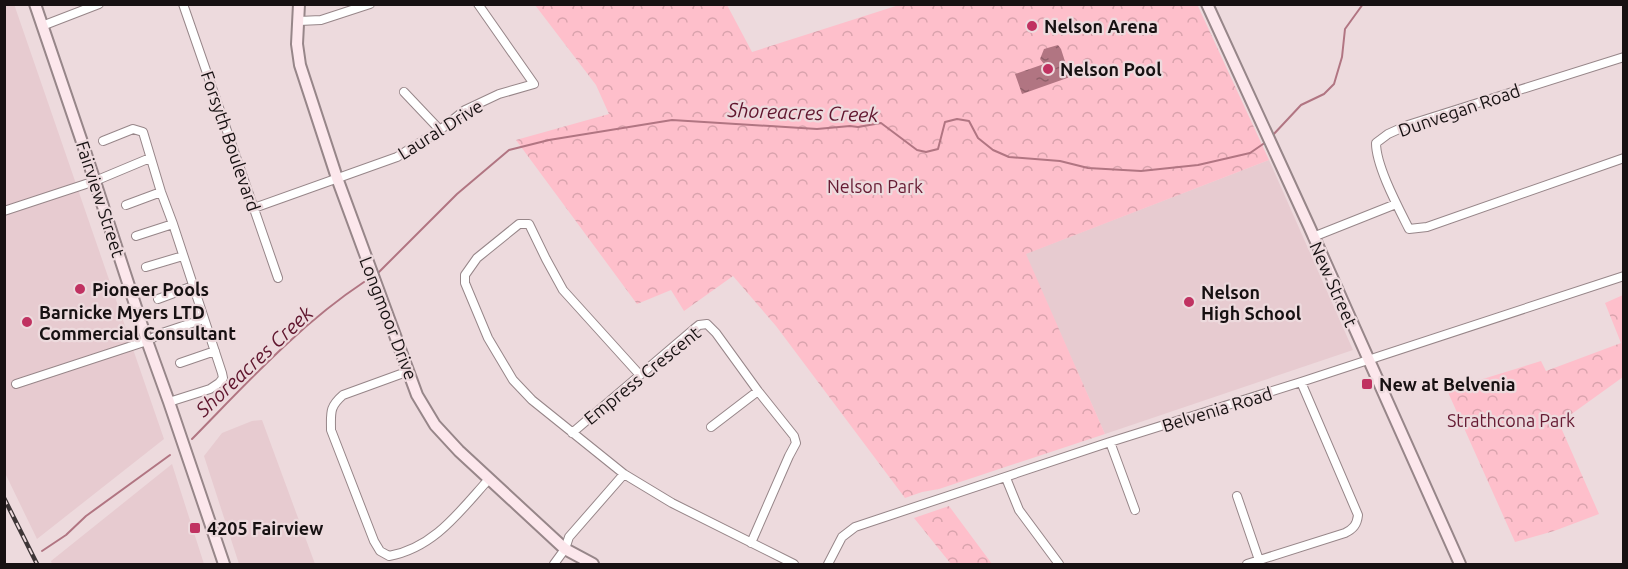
<svg xmlns="http://www.w3.org/2000/svg" width="1628" height="569" font-family="Ubuntu,sans-serif">
<defs>
<pattern id="park-crowns" width="20" height="18" patternUnits="userSpaceOnUse" patternTransform="scale(1.5)"><rect width="20" height="18" fill="#febfcb"/><path d="M2 6a3 3 0 1 1 6 0M12 15a3 3 0 1 1 6 0" fill="none" stroke="#d9a3ad"/></pattern>
<pattern id="water-ripples" width="26" height="14" patternUnits="userSpaceOnUse" patternTransform="scale(1.5)"><rect width="26" height="14" fill="#b17582"/><path d="M2 4q2-2 4 0t4 0M15 11q2-2 4 0t4 0" fill="none" stroke="#8f5f69"/></pattern>
</defs>
<rect width="100%" height="100%" fill="#eddadd"/>
<path fill="#e7cbd0" d="M14 4 164 439 37 539 5 473 4 5Z
M1269 160 1353 350 1105 434 1025 254Z
M262 420 315 564H239L204 456 222 433 252 421Z
M172 464 204 564H52L51 561Z"/>
<path fill="url(#park-crowns)" d="M1197 4 1269 160 1026 254 1105 434 939 489 922 492 905 498 776 326 733 276 684 311 671 290 637 304 516 140 609 114 596 85 535 5H727L752 52 899 5Z
M1623 295V377L1559 423 1599 514 1554 531 1515 542 1447 390 1541 361 1546 371 1621 343 1605 303Z
M949 506 992 564H951L914 518Z"/>
<path fill="url(#water-ripples)" d="M1058 45 1061 49 1070 77 1022 94 1015 74 1044 64 1040 59 1044 49Z"/>
<g fill="none" stroke-linecap="round" stroke-linejoin="round">
<path stroke="#b17582" stroke-width="2" d="M1272 136 1301 105 1324 94 1334 84 1342 57 1345 29 1363 4
M379 272 457 194 509 150 549 140 672 120 817 129 850 126 858 127 881 123 917 150 926 152 938 149 945 122 957 119 969 121 978 138 993 150 1009 157 1060 161 1088 168 1141 171 1198 165 1250 153 1266 142
M192 439C246 384 299 325 364 282
M42 551 66 535 86 516 170 455"/>
<g stroke="#978689" stroke-width="10">
<path id="street" d="M183 4 278 278
M299 21 321 20 370 4
M42 26 99 4
M1624 57 1408 125 1388 134 1376 143C1376 166 1398 207 1409 229L1427 227 1624 158
M404 92 440 130
M103 141 133 129 143 132 161 192 173 224 222 373 223 378 219 383 210 389 169 402
M126 205 161 192
M254 208 397 157 440 130 465 110 499 94 534 84 478 4
M4 211 95 181 150 158
M136 236 173 224
M1313 237 1396 204
M146 267 183 256
M158 299 193 286
M180 363 215 351
M409 371 343 395C329 407 331 413 331 430L374 541 380 551 389 556C434 548 460 511 489 479
M639 374 563 290 546 259 529 224H519L477 258 465 275V283L488 338 513 380 532 400 624 474 672 503 794 564
M16 384 147 341 162 333 204 319
M711 427 758 391
M572 433 694 329 699 325 707 324 716 333 758 391 794 436 796 443 789 456 751 543
M1110 442 1135 510
M1006 478 1019 510 1059 564
M1237 496 1260 563
M554 564 565 549 569 537 624 474
M828 564 842 537 855 527 1110 442 1301 382 1624 276
M1247 564 1345 533C1353 529 1357 525 1358 515L1301 382"/>
</g>
<g stroke="#978689" stroke-width="14">
<path id="secondary" d="M35 4 83 145 147 341 169 402 224 564
M299 4 297 44 300 65 337 178 417 395 435 425 459 451 565 549 593 564
M1207 4 1309 226 1460 564"/>
</g>
<use href="#street" stroke="#fff" stroke-width="8"/>
<use href="#secondary" stroke="#fce7ec" stroke-width="10"/>
<g stroke="#3e3637" stroke-width="4.5">
<path id="rail" d="M4 498 37 564"/>
</g>
<use href="#rail" stroke="#eddadd" stroke-width="2" stroke-dasharray="7" stroke-linecap="butt"/>
</g>
<g fill="#c03261" stroke="#eddadd" stroke-width="2">
<circle cx="1032" cy="26" r="6"/>
<circle cx="1048" cy="69" r="6"/>
<circle cx="80" cy="289" r="6"/>
<circle cx="1189" cy="302" r="6"/>
<circle cx="27" cy="322" r="6"/>
<rect x="1361" y="378" width="12" height="12" rx="3"/>
<rect x="189" y="522" width="12" height="12" rx="3"/>
</g>
<g text-anchor="middle" dominant-baseline="central" stroke-width="4.5" stroke-linejoin="round" paint-order="stroke">
<g font-size="18" font-weight="bold" fill="#171112" stroke="#eddadd" text-anchor="start">
<text x="1044" y="26">Nelson Arena</text>
<text x="1060" y="69">Nelson Pool</text>
<text x="92" y="289">Pioneer Pools</text>
<text x="1201" y="292">Nelson<tspan x="1201" dy="21">High School</tspan></text>
<text x="39" y="312">Barnicke Myers LTD<tspan x="39" dy="21">Commercial Consultant</tspan></text>
<text x="1379" y="384">New at Belvenia</text>
<text x="207" y="528">4205 Fairview</text>
</g>
<g font-size="18" fill="#171112" stroke="#eddadd">
<text transform="translate(1459 110) rotate(-19)">Dunvegan Road</text>
<text transform="translate(440 129) rotate(-32)">Laural Drive</text>
<text transform="translate(231 141) rotate(71)">Forsyth Boulevard</text>
<text transform="translate(101 199) rotate(72)">Fairview Street</text>
<text transform="translate(1334 284) rotate(66)">New Street</text>
<text transform="translate(389 318) rotate(69)">Longmoor Drive</text>
<text transform="translate(642 375) rotate(-39)">Empress Crescent</text>
<text transform="translate(1217 409) rotate(-17)">Belvenia Road</text>
</g>
<g font-size="18" fill="#651a32" stroke="#eddadd">
<text x="875" y="186">Nelson Park</text>
<text x="1511" y="420">Strathcona Park</text>
</g>
<g font-size="20" font-style="italic" fill="#60162e" stroke="#eddadd">
<text transform="translate(803 112) rotate(2)">Shoreacres Creek</text>
<text transform="translate(254 361) rotate(-43)">Shoreacres Creek</text>
</g>
</g>
<rect width="1628" height="569" fill="none" stroke="#171112" stroke-width="12"/>
</svg>
